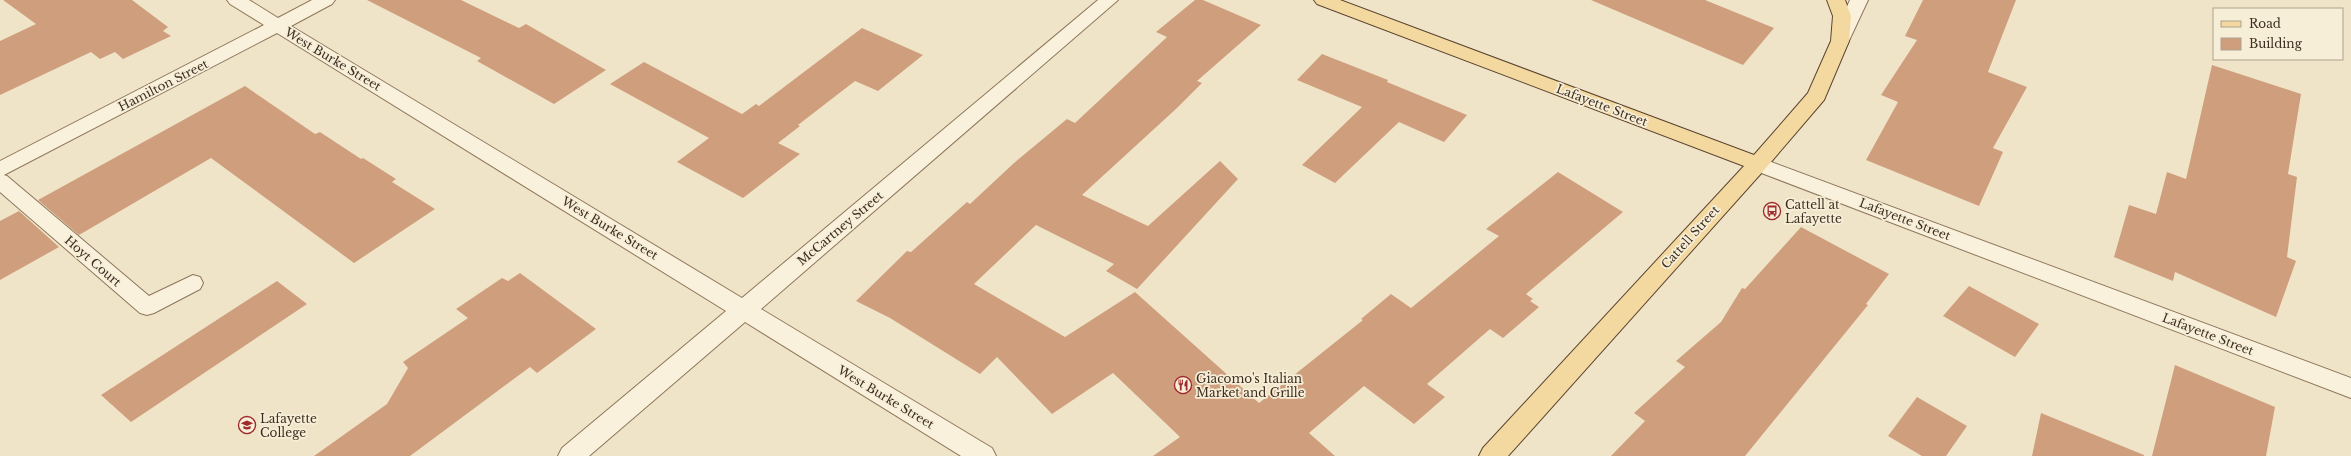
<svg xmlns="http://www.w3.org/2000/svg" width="2351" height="456" font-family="'Libre Baskerville',serif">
<rect width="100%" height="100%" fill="#f0e4c8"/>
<path fill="#cf9f7d" d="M3 0H132L168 27 163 31 171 36 123 59 115 52 100 59 91 52 0 95V41L36 24Z
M367 0H461L519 28 526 24 606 70 554 104 477 61 481 58Z
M1195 0H1203L1261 25 1197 81 1202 83 1177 108 1082 195 1148 226 1220 161 1238 179 1137 289 1106 271 1114 264 1036 225 974 284 1065 337 1135 292 1259 403 1363 320 1361 319 1391 294 1411 308 1499 236 1486 229 1558 172 1623 212 1526 294 1533 299 1530 301 1539 307 1503 338 1490 329 1427 384 1445 397 1414 424 1364 386 1309 433 1335 456H1153L1180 437 1113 373 1052 414 997 357 980 374 890 318 856 301 907 251 911 252 967 202 970 204 1014 163 1067 119 1075 123 1167 37 1156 32Z
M1591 0H1705L1774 28 1743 65Z
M1923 0H2016L1988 72 2027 87 1993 148 2003 152 1979 206 1866 160 1898 102 1881 95 1917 40 1905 36Z
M862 28 923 55 878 91 855 81 798 125 800 126 778 143 800 154 743 198 677 162 709 138 610 84 644 62 742 114 756 104 759 106Z
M1322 54 1388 80 1387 82 1467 115 1444 142 1399 122 1335 183 1302 165 1362 107 1297 80Z
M2212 65 2301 94 2288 174 2297 177 2287 257 2296 261 2276 317 2175 272 2173 281 2114 257 2129 205 2156 214 2167 172 2186 179Z
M245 86 315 134 320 132 361 159 363 158 396 179 392 182 435 209 354 263 211 158 79 235 38 200Z
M19 211 59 247 0 280V221Z
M1801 227 1889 274 1866 304 1868 305 1745 456H1611L1645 421 1634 413 1685 367 1676 361 1721 322 1742 288 1745 289Z
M520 273 596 329 537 373 530 367 410 456H314L387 404 408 368 403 362 468 318 456 309 502 278 508 281Z
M277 281 307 304 131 422 101 395Z
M1969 286 2039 324 2015 357 1943 316Z
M2175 365 2275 407 2266 456H2152Z
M1917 397 1967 426 1946 456H1922L1888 436Z
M2041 413 2144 455V456H2032Z"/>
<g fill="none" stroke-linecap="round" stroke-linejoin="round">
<g stroke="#8d765c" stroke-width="2">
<path id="service" d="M0 174 7 176 149 296 193 275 200 277 203 283 200 289 154 313 147 315 140 313 0 192Z"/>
</g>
<g stroke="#8d765c" stroke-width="2">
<path id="minor" d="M227 0H249L278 18 312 0H335L332 4 291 26 742 298 1098 0H1118L761 309 992 448 996 456H961L745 322 589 456H558L562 448 726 311 277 33 0 177V161L264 25 230 4Z
M1850 0H1868L1847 45 1840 47 1833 45 1831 41Z"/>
</g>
<g stroke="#8d765c" stroke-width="2">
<path id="tertiary" d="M1758 157 2351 378V398L1751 169 1748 164 1751 159Z"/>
</g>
<g stroke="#5b4430" stroke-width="2">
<path id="primary" d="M1314 0H1340L1754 155 1808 93 1831 41 1833 16 1827 0H1845L1851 16 1849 41 1824 100 1765 169 1508 456H1479L1483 448 1744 166 1317 4Z"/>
</g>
<use href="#service" fill="#faf1dc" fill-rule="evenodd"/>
<use href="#minor" fill="#faf1dc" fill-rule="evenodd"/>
<use href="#tertiary" fill="#faf1dc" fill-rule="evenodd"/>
<use href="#primary" fill="#f3d9a0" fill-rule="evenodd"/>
</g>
<defs>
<g id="bus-ring" transform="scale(0.9)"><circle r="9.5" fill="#f7eed8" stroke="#9e2a2b" stroke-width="1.5"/><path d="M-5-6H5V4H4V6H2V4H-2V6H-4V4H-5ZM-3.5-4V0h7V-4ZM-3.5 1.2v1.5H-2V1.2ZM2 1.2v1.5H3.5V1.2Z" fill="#9e2a2b"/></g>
<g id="restaurant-ring" transform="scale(0.9)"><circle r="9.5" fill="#f7eed8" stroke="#9e2a2b" stroke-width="1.5"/><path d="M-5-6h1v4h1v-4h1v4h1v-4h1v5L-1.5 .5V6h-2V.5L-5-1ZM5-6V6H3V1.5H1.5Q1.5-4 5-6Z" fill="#9e2a2b"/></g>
<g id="university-ring" transform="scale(0.9)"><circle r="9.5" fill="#f7eed8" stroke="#9e2a2b" stroke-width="1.5"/><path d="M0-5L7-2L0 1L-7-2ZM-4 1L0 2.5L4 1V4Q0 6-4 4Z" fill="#9e2a2b"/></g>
</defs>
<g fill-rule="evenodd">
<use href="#bus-ring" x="1772" y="211"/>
<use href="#restaurant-ring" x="1183" y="385"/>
<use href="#university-ring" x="247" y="425"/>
</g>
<g text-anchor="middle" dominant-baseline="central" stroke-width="3.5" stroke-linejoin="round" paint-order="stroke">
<g font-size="12" fill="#3d2e20" stroke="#f7eed8">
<text transform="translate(333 59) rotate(31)">West Burke Street</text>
<text transform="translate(163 85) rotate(-27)">Hamilton Street</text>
<text transform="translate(1602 105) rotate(21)">Lafayette Street</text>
<text transform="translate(1905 219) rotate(21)">Lafayette Street</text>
<text transform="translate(610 228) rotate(31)">West Burke Street</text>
<text transform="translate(840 228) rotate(-40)">McCartney Street</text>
<text transform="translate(1690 237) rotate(-48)">Cattell Street</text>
<text transform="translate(93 261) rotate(41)">Hoyt Court</text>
<text transform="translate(2208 334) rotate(21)">Lafayette Street</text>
<text transform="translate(886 397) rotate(31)">West Burke Street</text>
</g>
<g font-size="12" fill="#3d2e20" stroke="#f7eed8" text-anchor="start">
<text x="1785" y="204">Cattell at<tspan x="1785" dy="14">Lafayette</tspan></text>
<text x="1196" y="378">Giacomo's Italian<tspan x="1196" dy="14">Market and Grille</tspan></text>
<text x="260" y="418">Lafayette<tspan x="260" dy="14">College</tspan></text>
</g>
</g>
<rect x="2213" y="8" width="130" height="52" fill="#f7eed8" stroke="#ada18e"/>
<rect x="2221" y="21" width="20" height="6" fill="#f3d9a0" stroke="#ada18e"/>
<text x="2249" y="28" font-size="12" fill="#3d2e20">Road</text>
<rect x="2221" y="38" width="20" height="12" fill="#cf9f7d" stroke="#ada18e"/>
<text x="2249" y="48" font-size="12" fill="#3d2e20">Building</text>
</svg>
